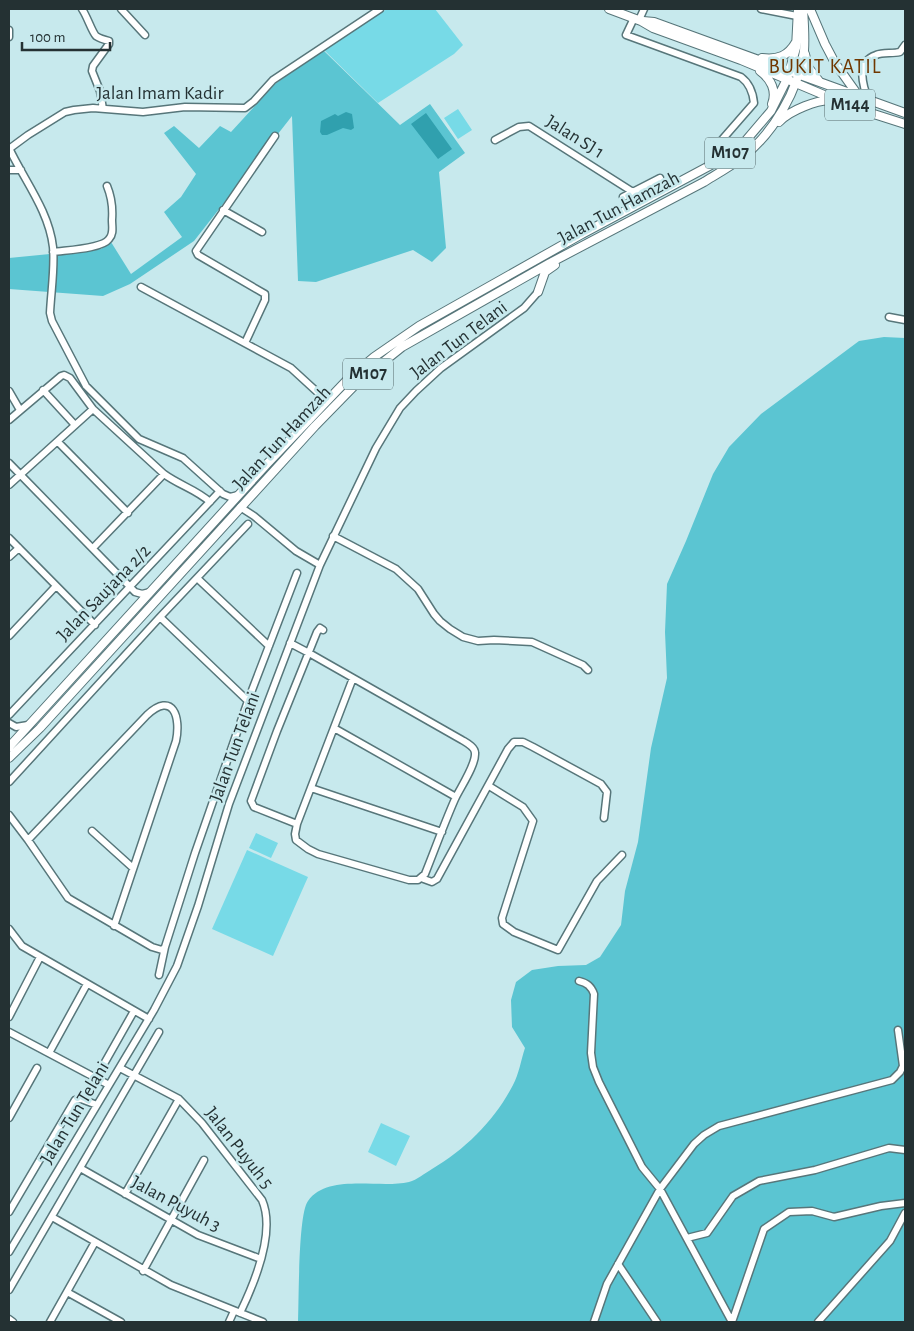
<svg xmlns="http://www.w3.org/2000/svg" width="914" height="1331" font-family="'Alegreya Sans',sans-serif">
<rect width="100%" height="100%" fill="#c7e9ed"/>
<path fill="#77dae7" d="M387 9H435L463 45 454 54 378 103 323 49Z
M458 109 472 130 458 139 444 118Z
M256 833 278 843 271 858 249 848Z
M247 850 308 877 273 956 212 929Z
M381 1123 410 1136 396 1166 368 1152Z"/>
<path fill="#5bc5d2" d="M323 50 400 125 430 104 465 153 439 172 446 248 432 262 413 250 316 282 298 281 292 116 194 241 130 284 103 296 9 289V258L101 249 111 242 131 274 182 237 164 212 181 197 196 174 164 133 174 126 199 148 220 126 231 132 275 84Z
M884 337 905 338V1322H298C299 1301 298 1214 308 1201 328 1173 379 1189 409 1182 417 1180 425 1173 432 1169 466 1149 495 1120 513 1085 519 1074 521 1060 525 1048L512 1027 511 1000 516 982 532 970 558 966 586 965 600 957 621 925 625 891 638 842 651 748 667 678 665 632 667 584 686 541 713 474 729 447 761 414 859 341Z"/>
<path fill="#30a0ae" d="M346 112 352 114 354 128 351 130 343 128 327 135H322L320 132 321 121 335 114 338 116Z
M426 113 452 149 438 159 411 124Z"/>
<g fill="none" stroke-linecap="round" stroke-linejoin="round">
<g stroke="#57767a" stroke-width="9">
<path id="minor" d="M82 9C87 16 92 32 96 36 99 38 105 40 109 41V44L93 66 92 71 100 91 103 109
M121 9 145 35
M761 9 797 16
M634 18 626 35 741 77C749 83 753 93 754 103L713 150
M639 20 644 9
M9 30V37
M869 101C863 87 855 62 876 55 883 52 892 54 900 52L905 45
M495 140 519 127 529 126 636 194 648 199
M9 148C24 180 49 211 53 247 55 267 51 292 50 313L52 321 86 386 139 439 183 458 223 494 230 497 238 495
M9 149 28 135 65 112 74 110 93 108 143 112 185 107 245 108 254 101 273 80 380 9
M9 170H21
M623 197 660 178
M223 210 262 232
M53 252C66 250 102 249 109 239 114 234 112 227 112 220 113 207 112 198 107 186
M141 287 291 368 327 401
M889 317 905 320
M245 343 265 300V294L198 255 196 251 275 136
M43 390 75 425
M9 391 20 410
M9 420 61 376 64 375 70 378 93 409 164 474C179 485 197 490 210 502
M58 442 128 513
M9 463 135 592 142 594 150 592
M9 485 93 409
M240 507 254 516 296 551 320 565
M333 536 396 569 418 589 434 614 440 621 450 629 463 637 478 641 494 640 532 642 583 665 588 670
M9 538 95 625
M93 548 164 474
M9 557 19 548
M197 578 269 646
M160 617 248 701
M9 636 56 586
M290 643 309 653 462 740C467 743 475 747 475 753 476 765 460 788 455 799 444 824 435 849 425 874L418 880H409L318 854 308 849 296 840 295 834 297 824 353 678
M9 715 220 491
M9 723 16 727 28 725
M334 728 456 797
M9 782 160 617 248 524
M489 786 523 807 533 821 502 918 503 924 514 932 558 950 597 881 622 855
M311 788 442 832
M9 815 28 840 68 898 152 947 162 950 165 947 195 853 249 698 297 573
M297 824 254 807 251 801 277 731 317 632 320 628 323 630
M92 831 133 868
M28 840 147 715C173 691 181 717 176 741L114 926
M421 878 432 882 437 879 508 749 514 742H523L533 747 601 784 607 792 604 818
M9 929 22 946 149 1019
M159 975 165 947
M579 981C587 983 591 986 594 994L591 1053 593 1067 599 1082 642 1167 660 1189 732 1322
M9 1017 40 957
M9 1032 109 1085
M49 1053 87 984
M120 1068 179 1099 202 1123 262 1200C276 1232 254 1284 240 1313
M96 1078 134 1011
M9 1118 37 1068
M80 1168 198 1235 261 1259
M125 1194 179 1099
M9 1212 75 1100 81 1099 97 1105
M52 1217 171 1285 263 1322
M687 1238 707 1233 733 1196 759 1181 815 1170 889 1148 905 1150
M9 1252 154 1010 177 966 198 906 229 804 320 565 376 448 400 408 416 391 441 368 524 308 538 292
M618 1264 657 1322
M143 1271 204 1160
M9 1290 159 1032
M67 1292 121 1322
M9 1319 13 1322
M50 1322 95 1242
M229 1322 234 1311
M594 1322 607 1284 660 1189 694 1144 704 1135 719 1126 892 1080 900 1072 903 1066 898 1030
M732 1322 764 1229 789 1212 812 1211 834 1217 881 1206 905 1203
M818 1322 890 1241 905 1213"/>
</g>
<g stroke="#57767a" stroke-width="10">
<path id="major" d="M609 9 641 21 653 28 741 60 855 108 905 124
M810 9 825 44 835 63 860 98
M643 21 654 22 905 113
M805 54 808 67 819 81
M762 58C778 60 788 56 796 42
M760 71C771 79 777 91 772 104
M779 122C789 111 819 98 834 101
M538 292 545 272 555 265
M9 747 266 465 348 379 374 357 419 326 582 234 711 165 742 145 771 111 787 79 796 48 798 9
M9 758 40 728 315 426 357 383 402 347 550 263 704 182C717 174 731 166 743 157 774 132 798 91 804 51 805 37 804 23 803 9"/>
</g>
<use href="#minor" stroke="#fff" stroke-width="6"/>
<use href="#major" stroke="#fff" stroke-width="8"/>
</g>
<g text-anchor="middle" dominant-baseline="central" stroke-width="5" stroke-linejoin="round" paint-order="stroke">
<g fill="#c7e9ed" stroke="#55686b" stroke-width="1">
<rect x="825" y="89.5" width="50" height="31" rx="4"/>
<rect x="705" y="137.5" width="50" height="31" rx="4"/>
<rect x="343" y="358.5" width="50" height="31" rx="4"/>
</g>
<g font-size="18" font-weight="bold" fill="#243133">
<text x="850" y="105">M144</text>
<text x="730" y="153">M107</text>
<text x="368" y="374">M107</text>
</g>
<g font-size="19" fill="#243133" stroke="#c7e9ed">
<text x="160" y="93">Jalan Imam Kadir</text>
<text transform="translate(575 137) rotate(32)">Jalan SJ 1</text>
<text transform="translate(619 208) rotate(-28)">Jalan Tun Hamzah</text>
<text transform="translate(459 340) rotate(-37)">Jalan Tun Telani</text>
<text transform="translate(282 438) rotate(-47)">Jalan Tun Hamzah</text>
<text transform="translate(104 593) rotate(-46)">Jalan Saujana 2/2</text>
<text transform="translate(235 747) rotate(-70)">Jalan Tun Telani</text>
<text transform="translate(75 1113) rotate(-59)">Jalan Tun Telani</text>
<text transform="translate(239 1148) rotate(52)">Jalan Puyuh 5</text>
<text transform="translate(176 1204) rotate(28)">Jalan Puyuh 3</text>
</g>
<g font-size="21" letter-spacing="1" fill="#703700" stroke="#c7e9ed">
<text x="825" y="66">BUKIT KATIL</text>
</g>
</g>
<rect width="914" height="1331" fill="none" stroke="#243133" stroke-width="20"/>
<path d="M22 42v8h88v-8" fill="none" stroke="#243133" stroke-width="2.5"/>
<text x="30" y="42" font-size="15" fill="#243133" stroke="#c7e9ed" stroke-width="4" paint-order="stroke">100 m</text>
</svg>
